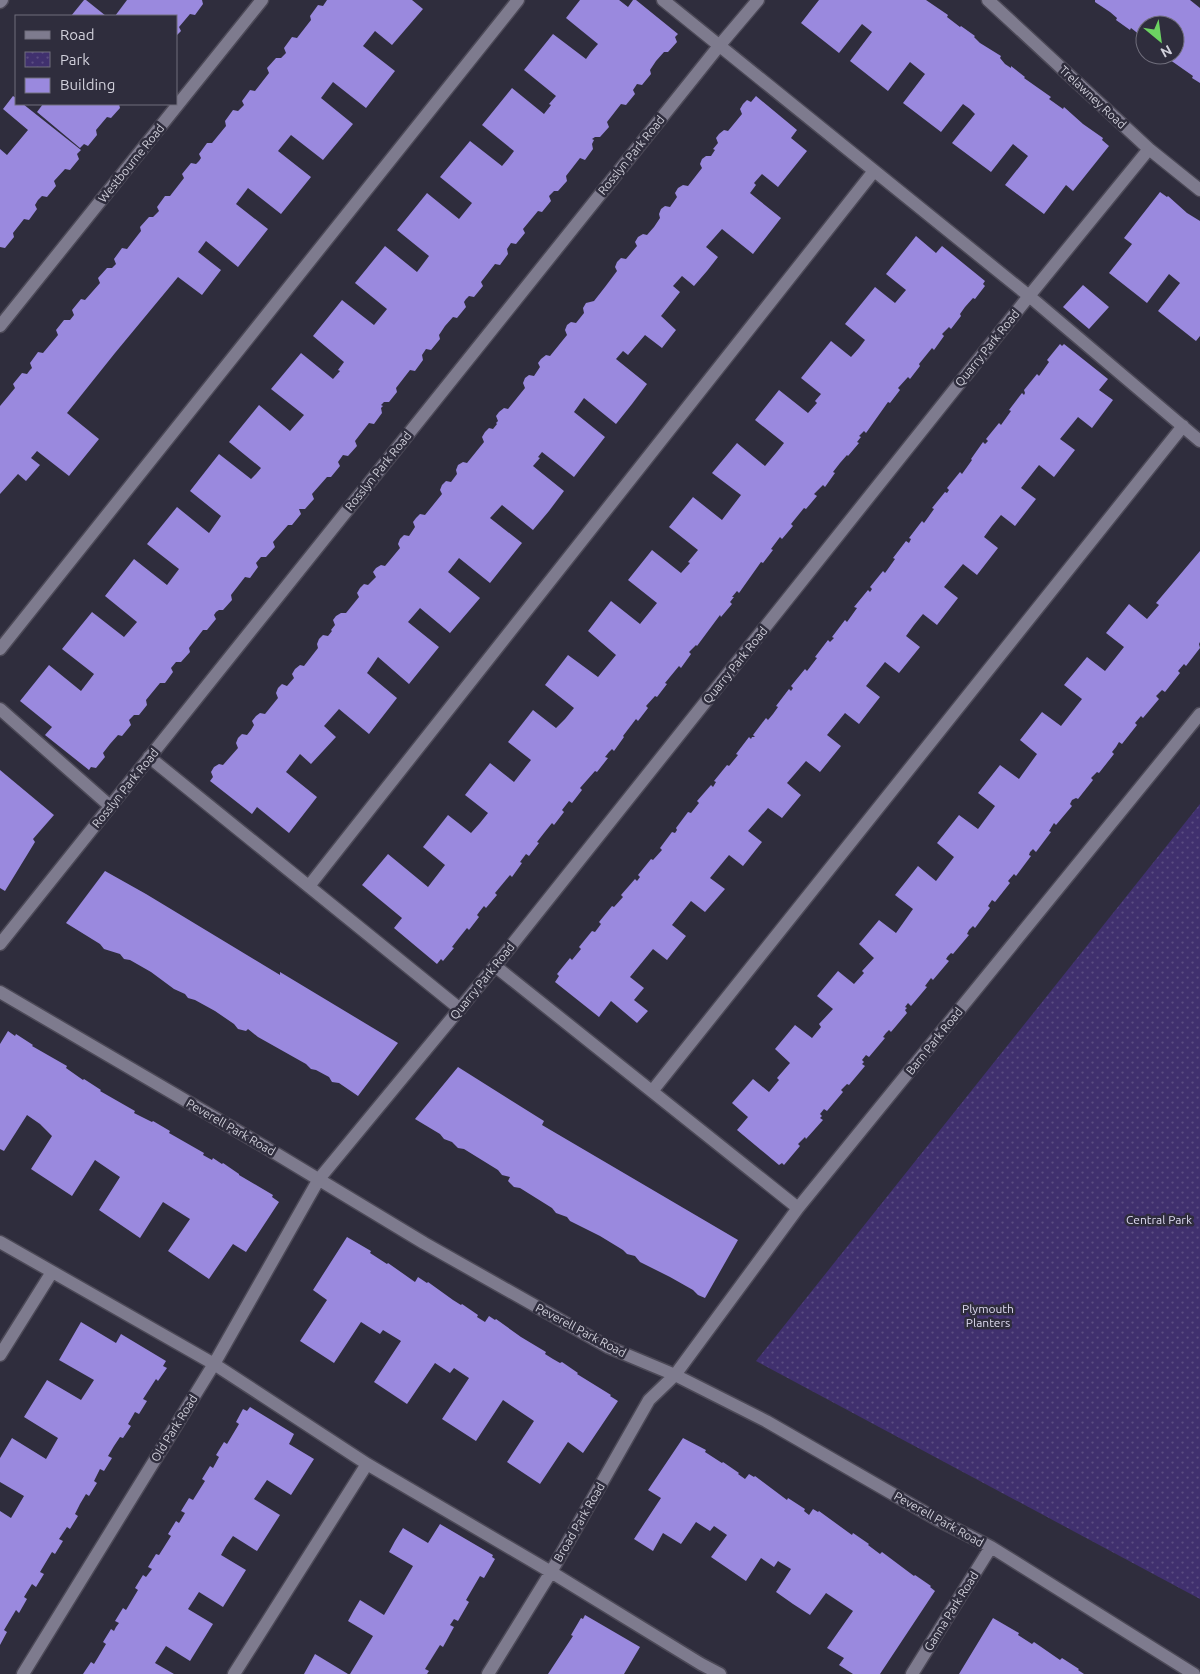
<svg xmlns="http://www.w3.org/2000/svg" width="1200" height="1674" font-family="Ubuntu,sans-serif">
<defs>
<pattern id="park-dots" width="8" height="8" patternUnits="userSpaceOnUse" patternTransform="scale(1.25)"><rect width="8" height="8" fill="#40306e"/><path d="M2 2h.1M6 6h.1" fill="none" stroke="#5b4d82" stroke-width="1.8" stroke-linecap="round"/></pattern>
</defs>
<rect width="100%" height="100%" fill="#2f2d3d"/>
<path fill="url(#park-dots)" d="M1200 804V1599L756 1361Z"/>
<path fill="#9a89de" d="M84 0H86L106 16H71Z
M127 0H202L203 4 195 15 190 14 179 27 181 31 176 36V16H115Z
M327 0H412L423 9 392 45 375 31 363 46 395 71 366 108 333 82 321 98 353 124 323 160 291 135 278 151 311 177 281 214 248 188 236 204 268 229 238 267 206 241 198 252 221 270 202 295 178 277 115 353 67 413 99 439 69 476 37 451 31 458 40 465 26 481 18 474 0 494V406L15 388 13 384 22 373 27 374 30 370 32 368 30 363 38 352 43 353 58 335 56 330 64 320H70L74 315 72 310 81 299 85 300 100 283 98 278 107 268H112L116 264 114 259 122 248 127 249 141 231 140 227 149 217H153L159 211 157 207 165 196H170L184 178 182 174 191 163 196 164 199 161 201 158 199 154 207 143H212L226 126 225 121 233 110 238 111 244 105 242 101 250 90 255 91 269 73 267 68 276 58H281L286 53 284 48 292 37 297 38 311 20 310 16 318 5 323 6Z
M580 0H619L628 7 633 0H636L678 34 675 37 677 42 668 52H664L656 61 650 70 651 74 642 85 637 84 633 90 635 94 626 105 621 104 607 122 609 127 600 137H595L592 139 594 140 592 144 593 149 585 160 580 158 566 176 567 181 558 191H554L549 196 551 201 542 212 538 211 523 229 525 233 516 244 511 243 507 249 508 254 500 265 495 264 481 282 483 286 474 297 469 296 466 299 464 302 466 307 457 318 453 317 445 326 439 335 440 339 431 350 426 349 422 355 423 360 415 371 410 370 396 388 397 392 389 402H384L381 405 383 406 381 408 382 413 374 424 369 423 355 441 357 446 348 456 343 455 338 462 340 466 331 477H327L312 494 314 499 305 509H299L301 514 292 525H288L273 542 275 547 266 557H261L256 563 258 567 250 578 245 577 231 595 232 600 223 610H219L216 612 214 615 216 619 207 630H203L189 648 190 652 181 662H176L171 668 173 672 165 683H160L146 700 147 705 139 715H134L129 720 131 725 122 736 118 735 110 744 103 753 105 757 96 768 91 767 89 770 45 735 52 727 20 701 49 665 81 691 94 674 62 649 92 612 124 637 137 622 105 596 134 559 167 585 179 569 147 544 177 507 209 533 221 516 190 491 219 454 251 479 256 474 261 468 229 442 259 405 290 431 304 415 271 389 301 353 333 379 340 371 338 370 344 362 313 336 342 300 374 325 387 309 355 283 385 246 417 272 429 256 397 230 427 193 459 219 472 203 440 177 470 141 502 166 508 159 514 151 482 125 512 88 544 114 551 105 549 104 556 96 524 70 553 34 586 59 591 52 598 44 566 18Z
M819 0H926L948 15 947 17 960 27 961 26 975 36 974 37 980 43 1001 56 1000 58 1005 64 1011 68V66L1025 77 1024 78 1051 97 1049 99 1063 109 1064 107 1083 124 1103 138 1102 140 1109 146 1073 191 1066 185 1044 214 1005 185 1028 156 1013 144 991 172 952 143 975 114 970 109 963 104 941 132 903 103 925 74 910 62 888 91 850 61 872 32 862 24 839 53 801 23Z
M1095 0H1190L1200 8V83L1192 78 1193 76 1163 55H1175V25H1145V39L1131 28 1130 30 1116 20 1117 18 1110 12 1095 2Z
M13 96 16 98V104H23L81 150 77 154 79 159 70 170 65 169 54 181 56 186 47 197 42 196 38 200 35 205 37 209 29 220 24 219 13 233 14 237 5 248 0 247V149L7 155 28 130 3 109Z
M756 96 797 130 791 138 807 151 778 187 762 174 754 183 756 185 750 193 781 218 753 254 722 229 706 247 718 257 707 271 694 286 682 276 673 286 680 292 661 316 676 330 662 348 645 335 628 355 623 351 616 359 647 384 632 404 616 424 584 398 574 412 605 437 574 477 542 452 538 457 540 458 533 466 564 491 549 511 533 530 502 505 490 518 522 543 490 583 459 558 448 572 480 598 450 633 420 608 408 622 439 647 409 684 378 657 367 673 397 698 369 734 339 709 324 726 336 737 311 764 300 754 286 772 317 797 289 833 257 807 252 814 210 781 213 777 211 772 214 767 219 764 223 765 238 748 236 743 238 738 242 734 247 735 251 730 254 725 252 721 256 716 260 713 265 714 278 698 276 693 278 688 282 684 287 686 294 678 292 674 295 669 300 665 304 666 318 648 317 644 319 639 323 635 328 636 332 631 331 630 335 625 333 620 336 616 341 613H346L359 597 357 593 360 588 364 584 368 585 376 577 373 572 376 568 381 565 385 566 400 548 398 544 400 539 404 535 409 536 415 527 413 522 416 518 420 514 425 515 442 494 440 490 442 485 446 481 451 482 457 474 456 470 458 465 463 462 467 463 484 442 482 437 485 432 489 428 493 429 497 424 496 423 498 421 496 416 499 412 504 408 508 409 525 388 523 383 525 378 529 375 534 376 540 367 538 363 541 359 546 355 550 356 567 335 565 330 567 325 571 322 576 323 584 313 583 308 586 303 594 301 605 287 617 271 615 267 617 262 621 258 626 259 637 246 635 242 638 237 643 234 647 235 654 227 660 218 659 214 661 209 665 206 670 207 677 197 675 193 678 188 683 185 688 186 702 168 700 164 702 159 706 156H711L715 150 713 149 718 143 716 138 719 134 724 130 728 131 742 114 740 109 743 104 747 100 751 102Z
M43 104H119L120 108 111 118 107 117 96 130 97 135 88 146 84 144 80 148 37 112Z
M1160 192 1167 197 1168 196 1187 213 1200 221V336L1196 341 1158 311 1180 283 1169 274 1147 303 1109 273 1132 244 1124 238Z
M916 236 936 253 942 246 985 281 983 284 985 286 975 299 973 298 965 307 960 314 961 316 951 329 949 327 942 334 944 336 934 350 932 348 919 364 920 366 910 379 908 377 898 388 900 390 890 403 888 402 866 433 864 431 859 436 861 437 857 442 859 443 848 456 847 455 840 463 833 472 835 473 825 487 823 485 814 494 817 496 806 509 804 508 791 524 793 526 782 539 780 537 771 549 773 550 763 563 761 562 739 593 737 591 732 597H734L730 602 732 604 721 617 720 615 697 646 696 645 689 652 691 654 681 668 679 666 665 683 667 684 657 697 655 696 646 706 648 708 638 721 636 719 623 736 624 737 614 751 612 749 609 752 605 757 608 758 597 772 595 771 580 788 582 790 572 803 569 801 562 810 564 812 554 825 552 823 544 833 537 842 539 843 529 856 526 854 520 862 522 863 512 877 510 875 495 893 497 895 486 908 484 906 480 911 477 915 479 917 469 930 467 928 459 938 452 947 454 948 443 961 441 959 437 964 394 928 402 918 362 885 388 854 428 887 445 865 423 847 448 815 471 833 480 823 488 813 465 795 490 763 514 782 531 760 508 742 533 710 556 728 565 719 574 708 545 685 568 655 598 677 616 655 588 631 611 601 640 624 657 603 628 580 652 550 681 573 690 563 688 562 698 550 669 527 693 497 722 520 741 495 712 473 737 443 765 466 776 453 784 443 755 420 779 390 808 413 817 403 815 401 821 394 801 378 831 341 851 357 859 348 865 340 845 324 875 287 895 303 906 290 886 274Z
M1083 285 1109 307 1089 329 1063 307Z
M1060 344 1062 346 1064 344 1108 379 1099 390 1113 400 1092 428 1078 417 1060 439 1075 450 1054 477 1039 465 1021 488 1036 499 1015 526 1001 515 992 526 984 537 998 548 977 575 963 564 944 587 958 598 937 625 923 614 914 625 906 636 920 647 899 673 885 662 866 686 880 697 859 724 845 713 827 735 841 746 820 772 806 761 787 783 801 795 782 818 768 808 748 831 762 842 743 866 729 855 710 878 725 889 705 912 691 901 672 925 686 936 667 960 653 949 630 977 644 988 634 1000 648 1011 637 1023 611 1001 599 1017 555 982 559 976 557 974 570 958 572 960 581 949 579 947 592 931 595 932 601 924 599 922 612 906 614 907 623 897 621 895 635 879 637 881 640 877 638 875 651 859 653 860 662 850 660 848 672 832 675 833 677 830 676 828 688 812 691 813 699 803 697 801 711 785 713 787 716 782 714 781 727 765 729 766 738 755 736 754 749 737 751 739 752 737H755L753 735 766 718 768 720 773 714 778 707 776 706 789 689 791 691 793 688 791 686 805 669 807 671 817 658 815 657 828 640 830 642 834 638 832 637 845 620 847 622 857 608 854 607 868 590 870 592 872 589 870 587 883 571 885 573 895 559 893 558 906 541 909 543 911 539 909 538 922 521 924 523 934 509 932 508 945 492 947 493 949 490 947 488 960 472 962 474 972 460 971 459 983 442 985 444 988 441 986 439 999 423 1001 425 1011 411 1009 410 1022 393 1024 395 1025 393 1024 390 1037 374 1039 376 1049 362 1047 360Z
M1200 551V642L1199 644 1200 648 1186 666 1184 664 1178 671 1180 673 1165 692 1162 690 1156 696 1159 699 1143 718 1141 716 1135 723 1137 725 1122 744 1119 742 1116 747 1112 752 1114 754 1099 773 1097 772 1091 778 1093 780 1078 799 1076 798 1072 800 1070 804 1072 806 1056 825 1054 823 1049 831 1051 832 1036 852 1033 849 1030 852 1029 855 1031 856 1016 876 1014 874 1008 881 1010 883 995 902 992 900 988 906 990 908 975 928 973 926 969 930 967 934 969 935 953 954 951 953 948 956 946 959 949 961 933 980 931 978 925 986 927 987 911 1006 908 1003 905 1007 907 1008 905 1010 907 1013 891 1032 889 1030 886 1033 883 1037 885 1038 869 1057 866 1055 862 1060 864 1062 862 1064 865 1066 849 1085 847 1084 841 1090 843 1092 827 1111 824 1109 820 1114 822 1116 820 1118 823 1120 806 1139 805 1137 798 1144 800 1146 784 1165 782 1163 779 1165 737 1130 748 1117 732 1103 753 1079 769 1092 779 1080 777 1078 790 1063 775 1049 795 1025 812 1038 821 1027 819 1024 833 1009 817 996 838 971 854 984 864 973 862 971 874 958 859 944 879 920 896 933 913 909 895 895 907 880 918 866 936 881 954 857 937 843 959 815 978 829 995 806 978 793 1000 765 1019 779 1037 754 1020 740 1042 712 1061 726 1082 699 1064 685 1087 657 1105 671 1124 647 1106 633 1129 604 1147 619 1159 605 1156 603Z
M0 770 54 815 33 839 35 842 5 891 0 888Z
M105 871 146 894 280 975V972L398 1043 358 1096 339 1083 332 1082 329 1077 316 1070 311 1069 306 1064 258 1037 248 1029 246 1031 238 1029 234 1024 215 1011 195 1000 188 998 185 994 174 989 151 972 130 960 124 959 120 954 104 949 100 944 66 923Z
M8 1031 15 1036 16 1034 33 1045 32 1046 67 1066 66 1068 83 1080 84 1079 101 1090 100 1091 135 1111 134 1113 152 1122 153 1121 170 1131 169 1133 204 1153 203 1155 212 1160 213 1158 222 1164 223 1163 239 1174V1175L273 1195 272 1197 279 1202 246 1252 233 1244 209 1279 168 1251 190 1219 163 1202 140 1238 99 1210 120 1177 95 1160 72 1196 31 1169 52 1136 40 1124 27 1115 4 1151 0 1149V1044Z
M458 1067 544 1121 542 1125 738 1240 705 1298 698 1295 693 1290 670 1277 640 1262 635 1256 627 1254 623 1250 600 1236 570 1221 567 1217 556 1213 552 1208 520 1188 514 1187 508 1181 510 1177 502 1175 498 1170 464 1149 458 1148 452 1142 444 1139 440 1134 415 1119Z
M347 1237 371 1251 370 1253 387 1264 388 1263 415 1282 418 1277 427 1283 428 1282 453 1300 461 1305 462 1304 478 1315 477 1317 485 1322 489 1316 495 1320 496 1319 521 1337 546 1352 545 1354 553 1359 560 1363 562 1362 578 1373 577 1374 611 1395 610 1396 618 1401 583 1453 568 1442 540 1484 507 1462 534 1421 503 1400 476 1441 442 1419 469 1378 454 1368 450 1373 435 1363 407 1404 374 1382 401 1341 383 1330 380 1334 361 1322 334 1363 300 1341 327 1300 313 1290Z
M81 1322 116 1343 121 1334 166 1361 163 1366 167 1368 158 1381 156 1379 143 1399 147 1401 139 1414 135 1412 128 1424 131 1426 123 1438 120 1437 114 1446 108 1456 112 1458 104 1471 100 1469 94 1481 97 1483 89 1496 86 1494 80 1504 75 1514 78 1516 70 1529 67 1527 59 1539 63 1541 55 1554 52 1552 40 1572 44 1574 36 1587 32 1584 24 1597 27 1599 19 1613 16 1610 4 1630 7 1632 0 1645V1511L11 1518 24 1496 0 1482V1458L12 1438 46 1459 58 1438 24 1417 47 1380 81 1400 94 1380 59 1360Z
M250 1407 294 1434 289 1444 314 1459 291 1495 267 1480 254 1499 280 1515 257 1551 233 1536 226 1546 221 1555 246 1570 223 1607 199 1592 188 1609 213 1624 190 1661 166 1646 155 1663 174 1674H83L91 1662 94 1664 106 1644 103 1642 111 1629 114 1631 116 1627 119 1623 115 1621 123 1608 126 1610 138 1590 135 1588 143 1575 146 1577 152 1569 148 1567 156 1554 159 1555 171 1536 168 1534 176 1521 179 1523 185 1513 181 1511 189 1498 193 1500 205 1481 202 1479 210 1466 213 1468 219 1457 216 1455 224 1442 227 1444 239 1424 236 1422 243 1409 247 1411Z
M683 1438 706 1450 705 1452 722 1463 723 1462 739 1473 738 1474 745 1479 749 1474 754 1477 755 1476 787 1500 788 1498 805 1509 804 1511 809 1515 813 1509 818 1512 819 1511 852 1535 853 1533 869 1544 868 1545 880 1554 882 1552 914 1576 915 1575 931 1586 930 1587 935 1591 880 1674H853L839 1665 844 1658 827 1648 853 1611 826 1593 810 1615 793 1604 776 1592 791 1569 778 1561 774 1567 761 1558 746 1581 711 1557 727 1535 714 1526 710 1531 696 1522 681 1544 663 1533 653 1551 634 1539 661 1498 648 1490Z
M440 1524 493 1555 492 1557 495 1559 484 1578 480 1576 466 1600 469 1602 458 1621 454 1619 450 1625 454 1627 443 1647 440 1645 425 1669 429 1671 427 1674H350L373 1636 348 1621 354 1610 360 1600 384 1615 413 1566 389 1552 395 1541 403 1528 428 1543Z
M585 1615 640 1647 624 1674H548L573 1636 571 1635 581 1618 583 1619Z
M993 1618 1019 1633 1018 1635 1032 1644 1034 1642 1060 1660 1062 1658 1079 1669 1078 1670 1084 1674H959Z
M315 1654 348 1674H304Z"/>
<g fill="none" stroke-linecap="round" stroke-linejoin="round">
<g stroke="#4c4957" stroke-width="15">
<path id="minor" d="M663 0 1029 296 1200 441
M988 0 1149 149 1200 190
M0 2 2 0
M0 326 262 0
M0 649 518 0
M0 709 110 806
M149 757 460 1009
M309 886 874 171
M0 944 719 46 758 0
M495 966 798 1208
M0 992 265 1147 424 1243 608 1347 675 1375 766 1421 938 1520 991 1547 1194 1674
M653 1090 1183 426
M0 1242 214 1364 367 1464 551 1572 701 1664 720 1674
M0 1355 52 1272
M23 1674 214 1364 319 1179 495 966 1029 296 1149 149
M234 1674 367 1464
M488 1674 551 1572 649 1400 675 1375 798 1208 1200 714
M912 1674 991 1547"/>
</g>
<use href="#minor" stroke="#7e7b8e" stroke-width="12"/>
</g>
<g text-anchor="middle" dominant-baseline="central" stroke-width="5" stroke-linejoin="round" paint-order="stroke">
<g font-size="12" fill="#d1d0db" stroke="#2f2d3d">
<text transform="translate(1093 97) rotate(43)">Trelawney Road</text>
<text transform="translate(631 155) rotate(-51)">Rosslyn Park Road</text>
<text transform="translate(131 163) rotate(-51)">Westbourne Road</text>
<text transform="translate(987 348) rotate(-51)">Quarry Park Road</text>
<text transform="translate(378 471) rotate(-51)">Rosslyn Park Road</text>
<text transform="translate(735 665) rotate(-51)">Quarry Park Road</text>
<text transform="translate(125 788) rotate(-51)">Rosslyn Park Road</text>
<text transform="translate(482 981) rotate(-51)">Quarry Park Road</text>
<text transform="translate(934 1041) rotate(-51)">Barn Park Road</text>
<text transform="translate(231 1127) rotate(30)">Peverell Park Road</text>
<text transform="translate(581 1330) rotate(28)">Peverell Park Road</text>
<text transform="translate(174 1428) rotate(-58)">Old Park Road</text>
<text transform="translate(939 1519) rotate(29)">Peverell Park Road</text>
<text transform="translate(579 1522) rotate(-60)">Broad Park Road</text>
<text transform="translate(951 1611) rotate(-58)">Ganna Park Road</text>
</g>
<g font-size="12" fill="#dfdcf2" stroke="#2f2d3d">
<text x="1159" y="1219">Central Park</text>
<text x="988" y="1308">Plymouth<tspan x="988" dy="14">Planters</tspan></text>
</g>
</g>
<rect x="15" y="15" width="162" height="90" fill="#2f2d3d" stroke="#706e7c"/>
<rect x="25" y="31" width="25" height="8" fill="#7e7b8e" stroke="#706e7c"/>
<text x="60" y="40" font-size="15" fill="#d1d0db">Road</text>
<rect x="25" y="52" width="25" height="15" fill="url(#park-dots)" stroke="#706e7c"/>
<text x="60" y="65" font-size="15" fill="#d1d0db">Park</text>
<rect x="25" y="78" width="25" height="15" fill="#9a89de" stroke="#706e7c"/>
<text x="60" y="90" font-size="15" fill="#d1d0db">Building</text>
<g transform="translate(1160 40) rotate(151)"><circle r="24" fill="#2f2d3d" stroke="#706e7c"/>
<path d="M0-4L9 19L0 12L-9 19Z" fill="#6cd362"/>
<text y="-8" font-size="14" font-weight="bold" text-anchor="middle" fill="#d1d0db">N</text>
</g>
</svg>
